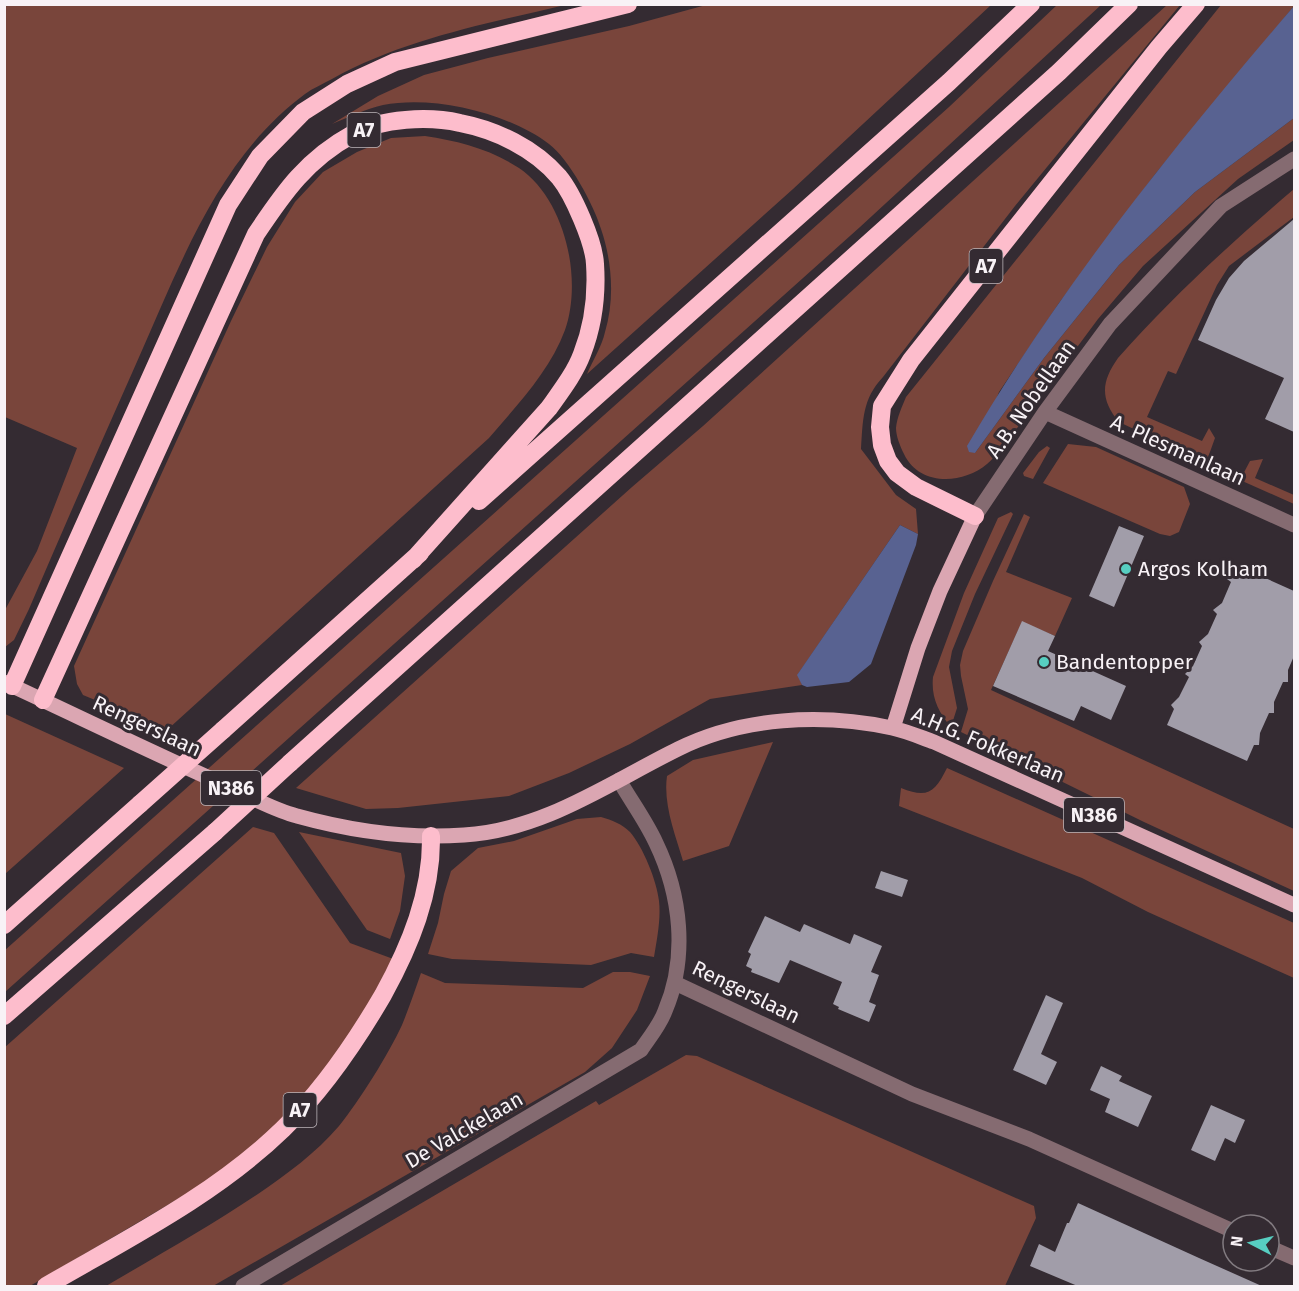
<svg xmlns="http://www.w3.org/2000/svg" width="1299" height="1291" font-family="'Fira Sans',sans-serif">
<rect width="100%" height="100%" fill="#342b32"/>
<path fill="#79453b" d="M4 5H565C485 24 404 39 332 79 323 84 313 88 305 94 217 159 179 268 136 364 100 445 64 527 29 609L14 640 5 647V610L37 551 77 448 5 417Z
M706 5H991L793 189 587 374C593 360 602 346 605 332 615 299 612 261 601 229 594 205 569 159 549 144 508 113 434 95 383 105 365 109 349 117 332 124L378 96 424 75 488 58 629 26Z
M1057 5H1101L860 227 5 992 4 951 949 107Z
M1167 5H1180L1015 206 883 377C862 399 863 421 861 449L896 495 916 509 918 534 900 525 798 674 802 685 710 699 630 744 569 773 509 796 398 808 366 809 296 788 632 487 703 426Z
M1221 5 1294 6 1156 173 1059 303 999 392 975 453 1044 358 1119 265 1195 192 1294 118V140L1238 179 1143 266 1098 319 1000 451C996 455 992 460 987 464 962 485 919 486 904 454 900 446 896 436 896 428 897 417 902 407 906 397Z
M425 136C458 141 490 149 519 168 565 199 583 279 565 330 550 371 517 405 489 438L167 730 83 695 77 684 74 666 231 321 267 247 295 202 323 172 357 152 391 138Z
M1294 189V217L1229 266 1217 285 1176 374 1168 371 1147 417 1202 441 1209 428 1215 438 1206 463 1119 422C1100 399 1101 382 1118 358 1173 296 1232 242 1294 189Z
M1068 444 1096 447 1184 487 1190 504 1179 532 1170 536 1160 534 1043 483Z
M1047 446 1050 448 1033 479 1024 476 1023 473 1039 452Z
M1263 459 1255 478 1294 495V504L1240 480 1250 461Z
M1011 512 1013 514 975 594 952 651 949 667 957 708 951 727C938 712 931 697 933 677L964 593 998 518Z
M1024 514 1030 517 1006 572 1072 598 1055 636 1022 622 991 690 1294 829V891L1144 822 961 732 968 709 961 676 960 665 963 651 993 581Z
M5 714 124 768 5 874Z
M773 742 729 846 683 861C675 834 663 804 667 776L693 760Z
M947 768 1294 923V978L1148 912 1082 878 899 806 901 788C928 799 935 792 947 768Z
M601 817C612 820 622 824 630 832 643 847 657 881 659 901 661 919 657 939 654 957L631 953 591 965 452 959 428 954 438 923 444 894 451 871 478 848 514 841 577 819Z
M253 827 274 833 350 943 396 960 315 1094 222 1173 30 1286H5L4 1048Z
M299 832 401 853 405 876 400 911 390 939 367 930Z
M613 972H630L650 976 637 1010 612 1048 585 1072 213 1286H106C157 1256 209 1227 258 1194 287 1174 316 1153 339 1126 360 1100 388 1055 402 1025 409 1008 415 990 421 973L445 983 583 988Z
M686 1055 697 1056 1034 1206 1036 1218 1005 1286H280L596 1101 599 1105Z"/>
<path fill="#586291" d="M1294 6V118L1195 192 1119 265 1044 358 975 453 969 452 967 446C1059 288 1176 144 1294 6Z
M900 525 918 534 916 545 871 664 849 682 807 687 802 685 797 675Z"/>
<path fill="#a19da9" d="M1294 219V432L1265 419 1284 378 1198 340 1216 300 1229 278 1244 261Z
M1119 526 1144 536 1114 607 1089 596Z
M1241 567 1294 591V656L1288 670V682H1283L1274 702V713H1269L1260 733 1259 745H1254L1247 761 1167 725 1174 709 1171 705 1179 697 1189 677 1185 674 1193 666 1202 646 1199 642 1208 634 1217 614 1213 610 1222 603 1231 582 1227 579Z
M1022 621 1055 636 1048 651 1126 686 1111 720 1081 706 1074 721 993 686Z
M881 871 908 880 902 897 875 888Z
M765 916 800 932 804 924 850 944 854 934 882 946 871 972 879 975 869 1002 876 1005 869 1022 838 1009 839 1007 833 1004 842 982 790 960 779 983 751 972 752 969 746 966 751 954 748 952Z
M1046 995 1063 1003 1041 1054 1057 1062 1046 1085 1013 1070Z
M1101 1066 1122 1076 1119 1081 1152 1096 1138 1127 1105 1112 1110 1099 1090 1090Z
M1211 1105 1245 1120 1235 1143 1225 1138 1215 1161 1191 1150Z
M1078 1203 1199 1258 1264 1287H1080L1030 1266 1039 1244 1055 1252 1067 1223H1069Z"/>
<g fill="none" stroke-linecap="round" stroke-linejoin="round">
<path stroke="#856b71" stroke-width="15" d="M1045 412 1294 525
M975 516 1045 412 1110 324 1221 206 1294 159
M675 983 912 1094 1029 1139 1233 1231
M1269 1247 1294 1258
M243 1286 641 1050C649 1038 660 1025 665 1011 688 957 681 895 656 843 646 821 631 801 619 780"/>
<path stroke="#dba6b2" stroke-width="15" d="M4 682C75 715 145 749 216 781 241 792 272 810 297 816 351 831 408 839 464 835 544 830 609 783 678 749 742 717 822 713 892 728 906 731 920 737 934 742L1294 905
M893 728 918 648 940 591 975 516"/>
<path stroke="#fdbdcc" stroke-width="18" d="M479 501 949 82 1031 4
M975 516 916 487 897 473 888 461 882 445 880 427 882 406 911 360 1159 47 1196 4
M12 686 228 205 260 156 303 112 347 84 395 62 628 4
M43 700 256 234C284 192 307 159 353 134 382 118 429 116 460 123 496 130 534 148 559 177 573 194 594 242 595 264 597 294 593 326 582 354 575 373 561 391 549 408L413 560
M223 730 420 553
M290 763 1059 72 1129 4
M4 925 140 804
M4 1016 215 832
M46 1286C127 1239 215 1195 283 1129 323 1090 355 1043 383 995 410 946 432 893 431 836"/>
<path stroke="#fdbdcc" stroke-width="18" d="M140 804 223 730
M215 832 290 763"/>
</g>
<g fill="#57cec1" stroke="#342b32" stroke-width="2">
<circle cx="1126" cy="569" r="6"/>
<circle cx="1044" cy="662" r="6"/>
</g>
<g text-anchor="middle" dominant-baseline="central" stroke-width="6" stroke-linejoin="round" paint-order="stroke">
<g fill="#342b32" stroke="#bdb6bb" stroke-width="1.5">
<rect x="347.5" y="113" width="33" height="34" rx="4.5"/>
<rect x="969.5" y="249" width="33" height="34" rx="4.5"/>
<rect x="201" y="771" width="60" height="34" rx="4.5"/>
<rect x="1064" y="798" width="60" height="34" rx="4.5"/>
<rect x="283.5" y="1093" width="33" height="34" rx="4.5"/>
</g>
<g font-size="20" font-weight="bold" fill="#f8f2f6">
<text x="364" y="130">A7</text>
<text x="986" y="266">A7</text>
<text x="231" y="788">N386</text>
<text x="1094" y="815">N386</text>
<text x="300" y="1110">A7</text>
</g>
<g font-size="21" fill="#f8f2f6" stroke="#342b32">
<text transform="translate(1031 399) rotate(-55)">A.B. Nobellaan</text>
<text transform="translate(1178 450) rotate(24)">A. Plesmanlaan</text>
<text transform="translate(147 726) rotate(25)">Rengerslaan</text>
<text transform="translate(988 745) rotate(23)">A.H.G. Fokkerlaan</text>
<text transform="translate(746 992) rotate(26)">Rengerslaan</text>
<text transform="translate(464 1130) rotate(-30)">De Valckelaan</text>
</g>
<g font-size="21" fill="#f8f2f6" stroke="#342b32" text-anchor="start">
<text x="1138" y="569">Argos Kolham</text>
<text x="1056" y="662">Bandentopper</text>
</g>
</g>
<rect width="1299" height="1291" fill="none" stroke="#f8f2f6" stroke-width="12"/>
<g transform="translate(1251 1243) rotate(277)"><circle r="28" fill="#342b32" stroke="#827b80" stroke-width="1.5"/>
<path d="M0-4.5L10 22L0 15L-10 22Z" fill="#57cec1"/>
<text y="-9" font-size="16" font-weight="bold" text-anchor="middle" fill="#f8f2f6">N</text>
</g>
</svg>
